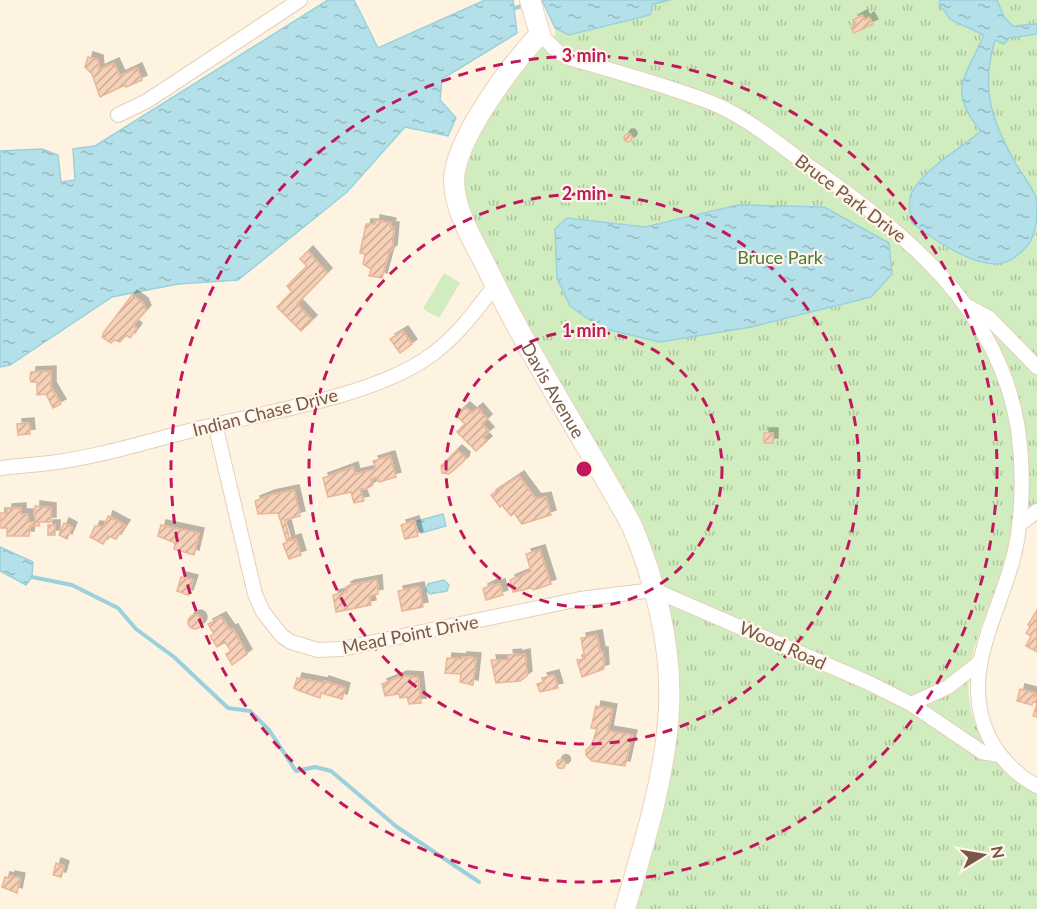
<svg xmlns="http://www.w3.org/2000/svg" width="1037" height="909" font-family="Lato,sans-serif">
<defs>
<pattern id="park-tufts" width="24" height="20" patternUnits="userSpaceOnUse" patternTransform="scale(1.5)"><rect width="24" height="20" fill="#d1edbf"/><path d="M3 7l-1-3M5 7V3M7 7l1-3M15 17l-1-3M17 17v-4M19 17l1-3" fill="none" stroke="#aec39d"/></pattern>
<pattern id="water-ripples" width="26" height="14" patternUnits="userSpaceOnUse" patternTransform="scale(1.5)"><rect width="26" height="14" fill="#b4e1e9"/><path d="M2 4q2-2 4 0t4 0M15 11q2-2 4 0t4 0" fill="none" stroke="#97b9bf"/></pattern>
<pattern id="building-hatch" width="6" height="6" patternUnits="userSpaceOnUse" patternTransform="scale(1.5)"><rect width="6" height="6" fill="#f6d0b7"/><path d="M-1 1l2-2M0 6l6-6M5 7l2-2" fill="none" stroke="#ccac97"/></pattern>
<filter id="shadow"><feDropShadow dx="5" dy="-5" stdDeviation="0" flood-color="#0004"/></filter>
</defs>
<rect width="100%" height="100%" fill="#fef3e1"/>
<path fill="#d1edbf" d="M444 273 460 283 439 318 423 309Z"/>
<path fill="url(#park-tufts)" d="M592 0H1037V507L1015 518C1012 534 1009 551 1004 567 981 634 942 692 995 757 1007 772 1020 784 1037 793V909H630L660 796 664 613 566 399 473 227 460 179 467 148 524 61 555 35 556 17Z"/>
<path fill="url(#water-ripples)" stroke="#9ad1dc" stroke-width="1.5" d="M328 0H354L378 48 485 0H513L517 33 442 79 440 100 456 118 448 136 405 127 347 192 238 280 178 284 112 297 10 365 0 367V151L42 149 58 155 61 182 75 180 73 149 95 146Z
M542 0H670L653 4 650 15 569 35 555 28Z
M940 0H997L1004 17 1013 26 1037 24V34L1009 38 1004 44 995 40C980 90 992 122 1017 166 1023 176 1035 190 1037 201 1037 216 1037 233 1028 245 1021 253 1010 263 998 264 970 265 933 239 912 223 910 212 907 200 913 190 928 166 960 149 981 131 946 91 966 77 984 35L951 20 939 4Z
M738 205 824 207 889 243 892 274 871 297 751 327 660 342 601 328 570 306 557 278 555 229 567 218 645 227Z
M443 514 446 526 421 533 417 521Z
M0 547 33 562 32 577 26 585 0 571Z
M444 580 449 585 447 591 430 594 426 590 428 584Z"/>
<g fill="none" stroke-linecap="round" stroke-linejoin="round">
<path stroke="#9ad1dc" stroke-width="4" d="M515 8 526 5
M32 577 72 585 118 608 136 629 174 657 228 708 250 711 269 730 296 771 315 767 331 771 397 827 479 882"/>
</g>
<path fill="url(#building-hatch)" stroke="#eab696" stroke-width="1.5" filter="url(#shadow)" d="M862 15 865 20 869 17 873 24 854 33 851 27 856 24 853 20Z
M88 57 98 60 99 70 114 63 120 76 137 68 142 80 126 87 123 83 125 85 100 97 92 74 85 67Z
M624 138a4 4 0 1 1 8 0a4 4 0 1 1-8 0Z
M375 220 391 223 390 227H394L392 250 389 252 382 278 369 276 371 269 363 264 365 254 360 253 366 224H375Z
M308 251 327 273 297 304 312 320 301 331 277 307 292 292 287 286 307 266 300 259Z
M132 295 143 303 146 310 133 325 137 328 130 338 126 335 120 342 114 340 111 343 102 337 104 332Z
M403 331 412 344 400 353 390 339Z
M51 371V387L61 404 53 408 46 394 37 395V382H31L30 379 31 372Z
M465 407 472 413 478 408 487 419 482 424 489 432 483 437 487 441 476 451 457 432 465 424 456 415Z
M29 423 30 434 18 435 17 424Z
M764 433H773V443H764Z
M457 450 465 457 464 461 449 474 442 473 441 466Z
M390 456 396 477 379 482 378 477 371 479 373 485 366 489H360L364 501 354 503 351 492 328 497 323 478 353 467 355 474 376 469 373 461Z
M519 476 536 499 546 497 551 515 522 524 514 513 511 516 502 505 500 507 491 495Z
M294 490 300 516 285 520 290 541 296 539 301 555 289 559 283 544 287 542 278 513 258 514 255 501 270 495Z
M35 506 51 508V522H39V526H30L29 536H7V528H0V513H7V509L21 508V514H28V522H35Z
M108 516 125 525 116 539 108 536 103 544 90 537 95 526 104 527Z
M414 521 418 536 405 539 401 525Z
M64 523 72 527 67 539 59 535Z
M48 525H55V535H48Z
M161 525 199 533 194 555 174 549 175 543 158 536Z
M540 550 551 584 534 590 531 588 513 592 510 580 531 571 526 554Z
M181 577 193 580 188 595 177 591Z
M377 580 378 594 369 596 371 605 336 612 333 595 347 592 346 587 350 585Z
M493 584 494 586 500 584 503 595 486 600 483 589Z
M419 587 423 607 402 611 398 591Z
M1037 610V652L1026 646 1031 636 1026 633 1030 627 1028 625Z
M188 622a7 7 0 1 1 14 0a7 7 0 1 1-14 0Z
M221 617 230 630 233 629 247 654 232 665 226 654 231 651 225 642 217 647 210 636 214 634 208 624Z
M597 635 600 652H603L604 669 582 677 577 660 585 659 581 638Z
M516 654 517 656 525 654 527 676 520 681 496 683 491 660H509L508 655Z
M462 657 476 658 473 685 460 682 461 674 445 673 447 658 462 659Z
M554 675 558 688 540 692 537 684 544 682 542 678Z
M402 676 418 677 421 703 409 704 407 697 400 698 399 694 385 696 382 684Z
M297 678 323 683 324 681 345 688 342 699 321 693 320 698 300 691 294 688Z
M1020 689 1035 693 1034 697 1037 694V717L1033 716 1037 703 1033 702 1032 705 1017 701Z
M596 706 612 709 608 731 632 735 625 766 592 761 586 755V750L592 744 597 729 591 728Z
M556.5 764a4.5 4.5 0 1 1 9 0a4.5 4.5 0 1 1-9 0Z
M56 863 64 866 61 877 53 875Z
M10 876 20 878 17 893 2 887 5 877 9 878Z"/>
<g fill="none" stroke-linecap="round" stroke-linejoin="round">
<g stroke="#e3cfbc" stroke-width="16">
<path id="street" d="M540 34 558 52 569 58C617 72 666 85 712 103 747 117 779 145 809 166 904 232 999 307 1018 429 1023 464 1023 499 1018 534 1009 603 955 667 989 737 999 757 1017 776 1037 786
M118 115 147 101 300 0
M969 307 989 318 1037 367
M215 424 255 594 263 612 282 636 291 642 318 650 341 649 580 599 654 590 867 682 911 704 982 752 999 755
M0 468C17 466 33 465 50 463 106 456 160 437 214 425 278 410 373 395 427 358 455 339 475 312 495 285
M1019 525 1037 511
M911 704 948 687 980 662"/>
</g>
<g stroke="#ebd2bc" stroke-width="22">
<g id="secondary">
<path id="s1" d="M530 0 540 34C512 64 454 140 454 181 455 214 474 241 488 270 530 357 584 439 631 524 655 579 672 646 669 707 666 775 644 844 625 909"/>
</g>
</g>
<use href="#street" stroke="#fff" stroke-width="14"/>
<use href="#secondary" stroke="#fff" stroke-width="20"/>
</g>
<g fill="none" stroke="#c2185b" stroke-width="3" stroke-dasharray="10 8">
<circle cx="584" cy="469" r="138"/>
<circle cx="584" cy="469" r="275"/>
<circle cx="584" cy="469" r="413"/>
</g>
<g text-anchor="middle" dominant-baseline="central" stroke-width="4.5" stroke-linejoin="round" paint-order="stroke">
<g font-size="18" fill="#775746" stroke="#fff6e9">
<text transform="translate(851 198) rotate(37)">Bruce Park Drive</text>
<text stroke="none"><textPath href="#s1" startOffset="441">Davis Avenue</textPath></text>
<text transform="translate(265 412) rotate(-14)">Indian Chase Drive</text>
<text transform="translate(410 634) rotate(-11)">Mead Point Drive</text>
<text transform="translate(783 645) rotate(24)">Wood Road</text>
</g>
<g font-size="18" fill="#4c793b" stroke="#fff6e9">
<text x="780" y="257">Bruce Park</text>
</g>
</g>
<circle cx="584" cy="469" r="9" fill="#c2185b" stroke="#fff6e9" stroke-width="3"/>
<g font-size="18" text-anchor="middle" font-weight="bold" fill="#c2185b" stroke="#fff6e9" stroke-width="4.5" stroke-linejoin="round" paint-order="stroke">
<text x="584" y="62">3 min</text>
<text x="584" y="200">2 min</text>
<text x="584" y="337">1 min</text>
</g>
<g transform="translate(983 855) rotate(79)" stroke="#fff6e9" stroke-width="4.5" paint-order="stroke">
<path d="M0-4.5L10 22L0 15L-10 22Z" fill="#775746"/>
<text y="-9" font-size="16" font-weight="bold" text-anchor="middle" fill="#775746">N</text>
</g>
</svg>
